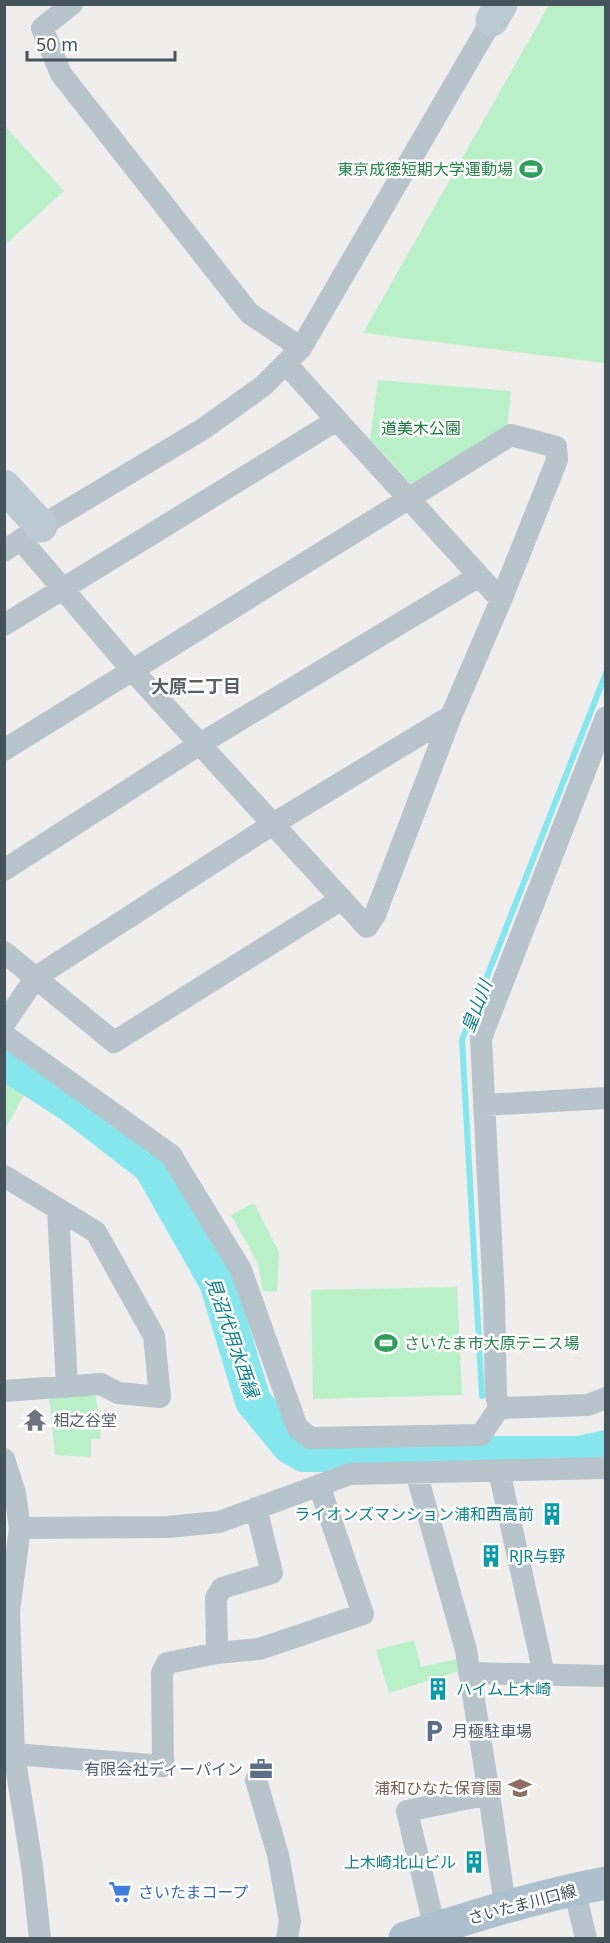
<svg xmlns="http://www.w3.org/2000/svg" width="610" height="1943" font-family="'Noto Sans','Noto Sans JP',sans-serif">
<rect width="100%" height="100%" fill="#f0eded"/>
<path fill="#b9f0c7" d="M549 5H605V363L363 333Z
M5 126 64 191 5 245H4Z
M378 380 511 391 507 428 414 487 370 439Z
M5 1078 26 1091 5 1130Z
M254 1203 279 1252 277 1292 263 1291 258 1263 231 1215Z
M457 1287 462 1395 313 1399 311 1290Z
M92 1392 96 1396 101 1439H91V1457L55 1455 49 1396Z
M414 1640 421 1667 458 1659 460 1671 389 1693 376 1650Z"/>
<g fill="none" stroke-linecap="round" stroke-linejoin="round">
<path stroke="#85e6ee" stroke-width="6" d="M482 1396 462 1040 606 673"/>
<path stroke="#85e6ee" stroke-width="36" d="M4 1061 73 1106 151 1166 217 1282 253 1401 290 1446 304 1454H580L606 1448"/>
<path stroke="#b8c4cb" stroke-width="22" d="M72 4 42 28 61 74 249 313 301 348
M21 540 132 670 367 927 375 915 451 716 501 600 286 364
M4 551 41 526 203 429 263 386 301 348 492 20
M4 625 337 420
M606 717 481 1038 494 1300 496 1395 499 1408 588 1405 606 1398
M4 750 511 435 556 447 557 460 501 600
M4 870 200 744 479 576
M4 952 114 1042 342 899
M4 1024 36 977 273 824 451 716
M4 1035 171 1155 241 1270 297 1427 310 1438 481 1435 499 1408
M485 1105 606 1098
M4 1176 96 1232 154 1336 160 1397 118 1393 101 1384 4 1391
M58 1209 67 1387
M4 1459 15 1493 20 1528 9 1611 14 1754 32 1866 40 1938
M499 1471 544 1674
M416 1472 466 1650 489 1794 505 1906
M20 1528 168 1527 219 1522 350 1474 606 1468
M217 1653 216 1598 222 1588 272 1573 256 1508
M469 1673 606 1676
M4 1756 14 1754 163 1766 162 1673 167 1663 217 1653 259 1649 363 1614 319 1485
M256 1780 278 1855 290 1921 287 1938
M574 1889 586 1938
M435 1929 407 1811 489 1794"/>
<path stroke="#bac9d2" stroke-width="33" d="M492 20 501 4
M4 486 41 526"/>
<path stroke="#acc1cd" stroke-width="33" d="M405 1938C471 1917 537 1896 606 1883"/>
</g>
<defs>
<g id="stadium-bare" transform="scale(1.8)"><path d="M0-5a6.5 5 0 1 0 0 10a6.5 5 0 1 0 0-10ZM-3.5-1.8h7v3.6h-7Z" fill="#2e9e5b" stroke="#fff" stroke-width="2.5" paint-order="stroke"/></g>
<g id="temple-bare" transform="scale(1.8)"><path d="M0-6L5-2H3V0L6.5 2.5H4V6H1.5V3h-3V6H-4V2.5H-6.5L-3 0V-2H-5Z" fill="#6b7280" stroke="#fff" stroke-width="2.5" paint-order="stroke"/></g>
<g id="building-bare" transform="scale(1.8)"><path d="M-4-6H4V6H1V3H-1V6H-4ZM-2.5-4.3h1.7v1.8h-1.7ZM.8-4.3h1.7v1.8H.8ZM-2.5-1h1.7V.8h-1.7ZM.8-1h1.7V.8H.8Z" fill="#0f9aa8" stroke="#fff" stroke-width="2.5" paint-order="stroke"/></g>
<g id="parking-bare" transform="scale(1.8)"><path d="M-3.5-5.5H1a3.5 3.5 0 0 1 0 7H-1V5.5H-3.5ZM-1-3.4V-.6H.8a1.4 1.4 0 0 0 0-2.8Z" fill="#5c6f8a" stroke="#fff" stroke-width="2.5" paint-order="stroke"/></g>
<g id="office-bare" transform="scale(1.8)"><path d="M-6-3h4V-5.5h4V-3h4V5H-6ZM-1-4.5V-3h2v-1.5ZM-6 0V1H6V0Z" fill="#5c6f8a" stroke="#fff" stroke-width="2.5" paint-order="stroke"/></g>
<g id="school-bare" transform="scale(1.8)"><path d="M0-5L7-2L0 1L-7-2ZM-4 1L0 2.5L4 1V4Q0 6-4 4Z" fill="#8d6e63" stroke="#fff" stroke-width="2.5" paint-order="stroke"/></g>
<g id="supermarket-bare" transform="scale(1.8)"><path d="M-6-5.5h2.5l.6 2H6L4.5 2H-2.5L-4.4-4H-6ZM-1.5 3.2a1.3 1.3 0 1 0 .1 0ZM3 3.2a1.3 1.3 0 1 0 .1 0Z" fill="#3f7fe0" stroke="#fff" stroke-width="2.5" paint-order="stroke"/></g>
</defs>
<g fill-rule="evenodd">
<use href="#stadium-bare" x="531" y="169"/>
<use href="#stadium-bare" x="386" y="1343"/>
<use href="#temple-bare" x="35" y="1420"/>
<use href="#building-bare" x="552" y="1514"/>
<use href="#building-bare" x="491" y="1556"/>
<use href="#building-bare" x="438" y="1689"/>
<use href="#parking-bare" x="434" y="1731"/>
<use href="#office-bare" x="261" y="1769"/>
<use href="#school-bare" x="520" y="1788"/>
<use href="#building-bare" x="474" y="1862"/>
<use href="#supermarket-bare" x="120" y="1892"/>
</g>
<g text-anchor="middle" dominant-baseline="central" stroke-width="5" stroke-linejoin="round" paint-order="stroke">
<g font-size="16" fill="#27864d" stroke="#fff" text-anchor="end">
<text x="513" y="169">東京成徳短期大学運動場</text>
<text x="404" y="1343" text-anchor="start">さいたま市大原テニス場</text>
</g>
<g font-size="16" fill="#147e3b" stroke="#fff">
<text x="421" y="428">道美木公園</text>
</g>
<g font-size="16" fill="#5b616d" stroke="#fff" text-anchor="start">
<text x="53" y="1420">相之谷堂</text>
</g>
<g font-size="16" fill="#0d838f" stroke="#fff" text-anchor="end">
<text x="534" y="1514">ライオンズマンション浦和西高前</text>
<text x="509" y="1556" text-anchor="start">RJR与野</text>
<text x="456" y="1689" text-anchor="start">ハイム上木崎</text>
<text x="456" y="1862">上木崎北山ビル</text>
</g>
<g font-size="16" fill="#4e5e75" stroke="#fff" text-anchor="start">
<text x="452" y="1731">月極駐車場</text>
<text x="243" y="1769" text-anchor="end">有限会社ディーパイン</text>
</g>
<g font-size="16" fill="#785e54" stroke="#fff" text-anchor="end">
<text x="502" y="1788">浦和ひなた保育園</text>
</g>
<g font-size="16" fill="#366cbe" stroke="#fff" text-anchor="start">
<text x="138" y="1892">さいたまコープ</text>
</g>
<g font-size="16" fill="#45535b" stroke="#fff">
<text transform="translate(522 1904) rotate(-15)">さいたま川口線</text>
</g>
<g font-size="18" font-weight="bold" fill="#5a5f62" stroke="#fff">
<text x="196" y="686">大原二丁目</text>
</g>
<g font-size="18" font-style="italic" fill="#0a828c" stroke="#fff">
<text transform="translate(476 1006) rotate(-69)">皇山川</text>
<text transform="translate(233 1337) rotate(71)">見沼代用水西縁</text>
</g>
</g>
<rect width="610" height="1943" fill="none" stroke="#45535b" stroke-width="12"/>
<path d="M27 51v9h148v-9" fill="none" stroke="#45535b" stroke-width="3"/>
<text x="36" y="51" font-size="18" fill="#45535b" stroke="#ffffff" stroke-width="4.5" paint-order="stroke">50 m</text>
</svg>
